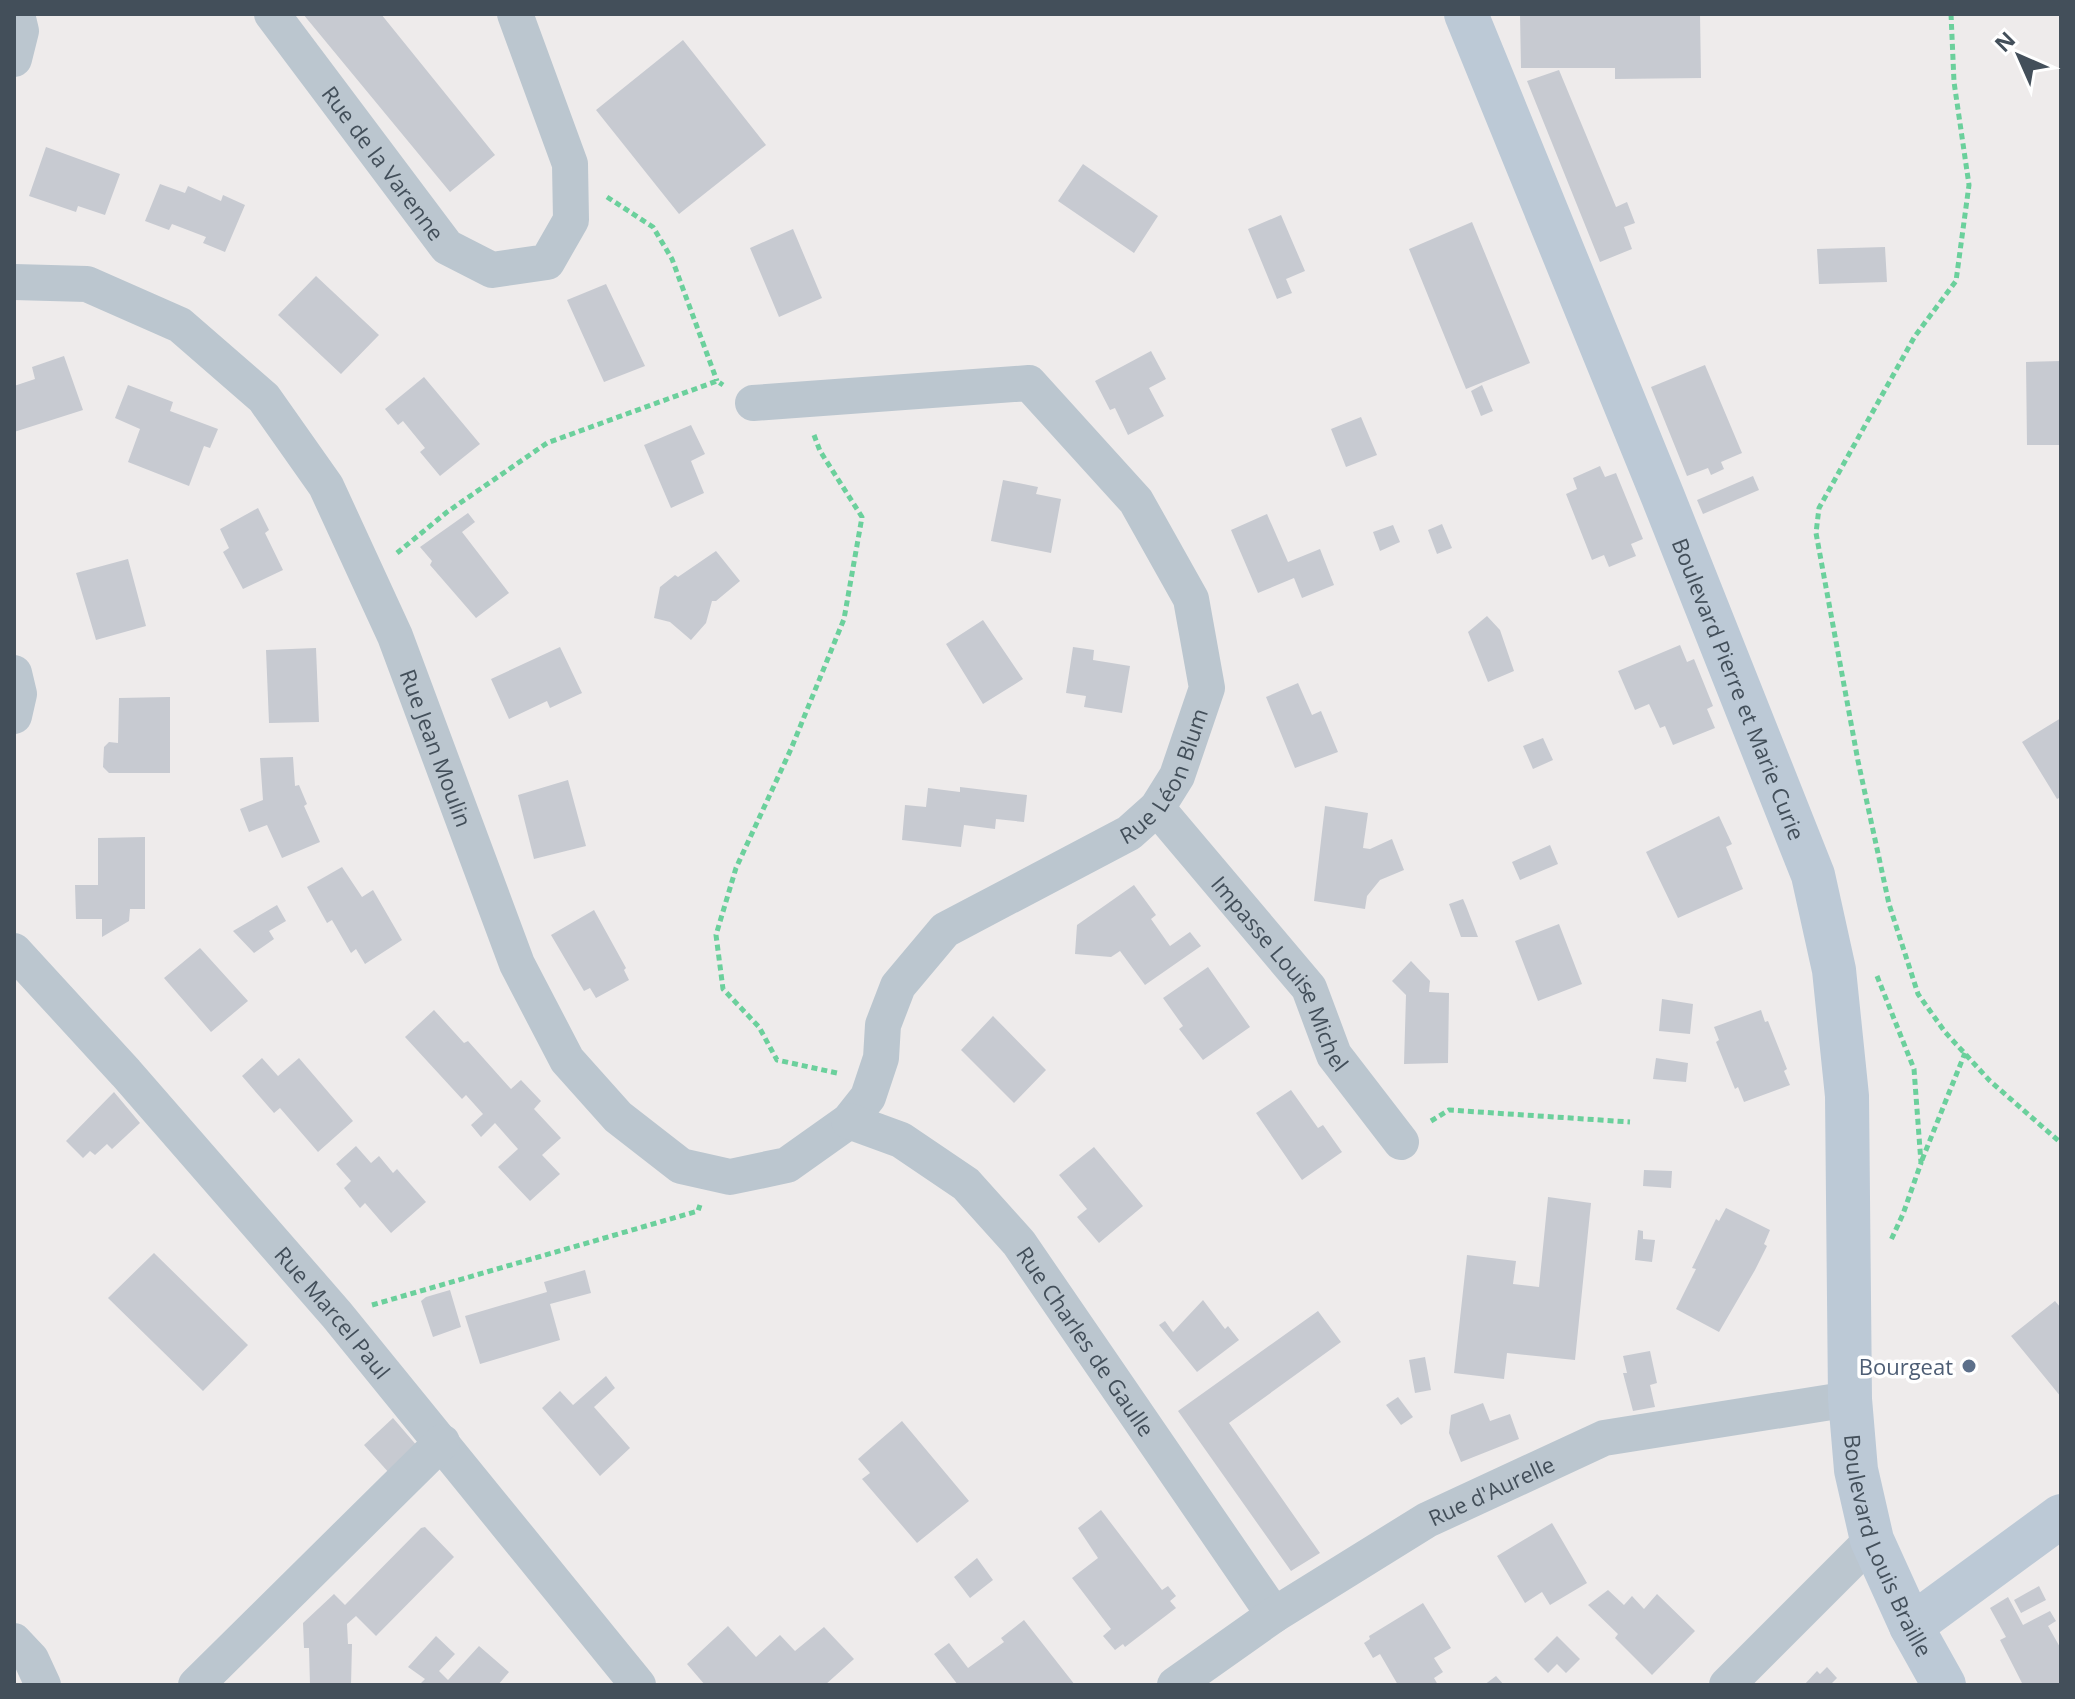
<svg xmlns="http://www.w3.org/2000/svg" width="2075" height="1699" font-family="'Open Sans',sans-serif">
<rect width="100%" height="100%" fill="#eeebeb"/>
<path fill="#c7cad1" d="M303 14H381L495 155 450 192Z
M1520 14H1700L1701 78 1615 79V68H1521Z
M683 40 766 145 679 214 596 110Z
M1559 70 1616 207 1627 202 1635 223 1624 227 1632 249 1600 262 1527 81Z
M46 147 120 174 105 215 78 206 76 212 29 196Z
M1083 164 1158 216 1134 253 1058 201Z
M160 184 185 193 188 186 221 201 223 195 245 205 225 252 203 243 206 237 172 224 169 230 145 221Z
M1281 215 1305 271 1286 279 1292 293 1277 299 1248 229Z
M1472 222 1530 363 1466 389 1409 249Z
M793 229 822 298 779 317 750 248Z
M1885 247 1887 282 1819 284 1817 249Z
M316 276 379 335 341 374 278 315Z
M606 284 645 366 604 382 567 300Z
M1151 351 1166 379 1149 388 1164 416 1128 435 1115 408 1110 410 1095 381Z
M64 356 83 410 14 432V386L35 379 32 367Z
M2061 361V445H2027L2026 362Z
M1705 365 1742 453 1721 462 1724 469 1711 475 1708 468 1687 476 1651 387Z
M424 377 480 444 440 476 420 452 425 448 403 421 398 425 385 409Z
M128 385 173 402 170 411 218 429 210 448 204 446 189 486 128 462 140 429 115 418Z
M1482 385 1493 411 1481 416 1471 391Z
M1361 417 1377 455 1346 467 1331 429Z
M691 425 705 454 691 461 704 493 671 508 644 445Z
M1600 466 1605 477 1616 473 1643 539 1631 544 1636 556 1609 567 1604 555 1592 560 1566 494 1577 489 1573 478Z
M1753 476 1759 490 1703 514 1697 500Z
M1003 480 1038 487 1036 494 1061 499 1051 553 991 541Z
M258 508 269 530 265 533 283 570 243 589 223 552 229 548 220 529Z
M468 513 475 522 462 532 509 593 476 618 430 565 432 561 420 547Z
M1267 514 1288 562 1320 549 1334 585 1302 598 1294 578 1258 593 1231 530Z
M1442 524 1452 548 1437 554 1428 530Z
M1393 525 1400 542 1380 551 1373 532Z
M716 551 740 581 716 601H712L706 623 691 640 670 622 654 618 660 587 675 575 678 577Z
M128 559 146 626 96 640 76 573Z
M1487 616 1500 630 1514 671 1488 682 1468 632Z
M983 620 1023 679 983 704 946 644Z
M1680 645 1687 662 1694 659 1713 706 1707 709 1715 728 1673 745 1665 726 1660 728 1649 704 1635 710 1618 671Z
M560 647 582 693 550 708 547 701 509 719 491 679Z
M1073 647 1094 650 1093 660 1130 666 1122 713 1084 707 1086 696 1066 693Z
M316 648 319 722 269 723 266 650Z
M1298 683 1312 715 1321 711 1338 752 1295 768 1266 697Z
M170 697V773H109L103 767 104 747 109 742 118 743 119 698Z
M2061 718V797L2057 799 2022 742Z
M1543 738 1553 760 1533 769 1523 746Z
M293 757 295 786 299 785 307 804 304 806 320 842 282 858 267 825 249 832 240 809 263 800 260 758Z
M568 780 586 846 534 859 518 795Z
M960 787 1027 795 1024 822 996 819 995 829 964 825 961 847 902 840 905 805 926 807 928 788 960 792Z
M1325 806 1368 813 1363 848 1370 849 1392 839 1404 870 1380 880 1367 896 1365 909 1314 901Z
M1719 816 1732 844 1726 847 1743 889 1678 918 1646 852Z
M145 837V909H130L129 921 102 937V919H76L75 885H98V838Z
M1550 845 1558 864 1520 880 1512 862Z
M342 867 362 897 373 890 402 940 365 964 356 949 351 953 332 920 327 923 307 887Z
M1134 885 1156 915 1151 919 1170 946 1190 932 1201 946 1145 985 1120 951 1111 957 1075 954 1077 925Z
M1463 899 1466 906 1478 937H1461L1449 904Z
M277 905 286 921 269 931 274 939 254 953 233 931Z
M594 910 626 968 624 970 629 980 596 998 590 988 584 991 551 935Z
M1559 924 1582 984 1538 1001 1515 941Z
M200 948 248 1001 211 1032 164 978Z
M1411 961 1430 981 1429 992 1449 993 1448 1063 1404 1064 1406 995 1392 981Z
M1208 967 1250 1027 1203 1060 1179 1029 1183 1026 1163 998Z
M1662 999 1693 1004 1690 1034 1659 1031Z
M434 1010 464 1043 468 1041 511 1089 521 1080 541 1101 534 1109 561 1138 542 1155 560 1174 530 1201 498 1167 518 1149 495 1123 481 1137 471 1125 483 1114 466 1095 462 1099 405 1037Z
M1761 1010 1765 1022 1768 1021 1787 1069 1784 1071 1790 1085 1744 1102 1738 1087 1735 1089 1716 1042 1719 1040 1714 1027Z
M993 1016 1046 1070 1014 1103 961 1050Z
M262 1058 278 1076 299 1058 353 1121 318 1152 280 1108 274 1113 242 1076Z
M1656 1058 1688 1063 1686 1082 1653 1079Z
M1291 1090 1318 1128 1323 1125 1342 1152 1302 1180 1256 1113Z
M114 1092 140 1123 112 1149 107 1144 95 1155 90 1151 83 1158 66 1141Z
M356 1146 371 1163 379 1156 393 1173 397 1169 426 1202 391 1233 365 1203 360 1208 344 1188 351 1181 336 1164Z
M1094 1147 1143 1206 1099 1243 1077 1217 1087 1209 1059 1175Z
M1644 1170 1672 1171 1671 1188 1643 1186Z
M1548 1197 1591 1203 1575 1360 1507 1353 1504 1379 1454 1373 1467 1255 1516 1261 1513 1284 1539 1287Z
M1726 1208 1770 1230 1764 1244 1767 1246 1755 1270 1719 1332 1676 1309 1696 1269 1692 1268 1716 1219 1719 1221Z
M1638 1230 1643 1231V1239L1655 1240 1652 1262 1635 1260Z
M154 1253 248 1345 203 1391 108 1298Z
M585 1270 591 1293 550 1304 560 1340 480 1364 465 1316 547 1292 544 1282Z
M450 1290 461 1327 433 1337 421 1301 426 1297Z
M1203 1300 1225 1329 1228 1326 1239 1340 1197 1372 1159 1325 1165 1321 1173 1332Z
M2055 1301 2061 1308V1397L2011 1336Z
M1318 1311 1341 1342 1229 1423 1320 1553 1291 1571 1178 1411Z
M1650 1351 1657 1383 1650 1385 1655 1407 1633 1411 1623 1373H1627L1623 1356Z
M1425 1357 1431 1390 1415 1393 1409 1360Z
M606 1376 615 1388 594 1407 630 1448 600 1476 542 1408 560 1391 573 1405Z
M1398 1397 1413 1417 1401 1425 1386 1405Z
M1483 1403 1490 1421 1510 1414 1519 1439 1461 1462 1449 1433 1451 1415Z
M393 1418 418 1447 390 1474 364 1445Z
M902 1421 969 1501 917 1543 862 1479 870 1473 858 1459Z
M1101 1510 1162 1590 1168 1586 1176 1596 1170 1601 1176 1608 1125 1647 1123 1644 1115 1650 1103 1636 1111 1629 1072 1578 1098 1558 1078 1528Z
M1552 1523 1587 1583 1550 1605 1542 1592 1525 1603 1497 1556Z
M425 1527 454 1557 376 1636 356 1616 347 1624 348 1644H352L351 1685H310L309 1648H304L303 1623 334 1594 345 1605 421 1528Z
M977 1558 993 1580 970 1598 954 1577Z
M2039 1586 2046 1600 2021 1613 2014 1600Z
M1608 1590 1624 1605 1632 1596 1644 1609 1657 1594 1695 1631 1652 1675 1615 1638 1618 1634 1588 1605Z
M2008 1597 2023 1625 2050 1611 2056 1621 2048 1626 2061 1649V1685H2023L2000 1640 2006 1637 1990 1608Z
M1423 1603 1451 1648 1434 1658 1443 1672 1434 1678 1438 1685H1398L1380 1654 1373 1658 1364 1643 1370 1639 1369 1636Z
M1024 1620 1075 1685H958L934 1654 949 1643 968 1668 1004 1642 1001 1638Z
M728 1626 756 1657 780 1635 795 1651 824 1627 854 1659 825 1685H705L687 1664Z
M436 1636 455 1654 439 1671 448 1680 479 1646 509 1672 498 1685H419L425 1679 408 1667Z
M1557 1636 1580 1659 1566 1673 1557 1664 1548 1673 1534 1659Z
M1827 1667 1837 1678 1830 1685H1804L1817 1671 1820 1674Z
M1496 1676 1504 1685H1484Z"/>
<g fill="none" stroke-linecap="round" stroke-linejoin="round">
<path stroke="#6bd09c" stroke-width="5" stroke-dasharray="6 4" stroke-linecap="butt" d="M1951 14 1954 82 1969 185 1956 281 1915 336 1819 508 1816 533 1858 761 1889 904 1918 994 1945 1032 1990 1081 2061 1143
M607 197 653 227 672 259 717 381
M814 435 820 451 862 517 844 619 791 749 736 868 716 935 723 989 759 1027 777 1060 837 1073
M397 553 447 512 547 443 717 381 723 385
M1877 976 1914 1069 1921 1163 1903 1214 1891 1240
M1431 1121 1449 1110 1630 1122
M1922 1160 1965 1053
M372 1305 698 1211 700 1205"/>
<g stroke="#bbc6cf" stroke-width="36">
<path id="s1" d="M272 14 447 247 492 270 547 262 571 220 570 164 515 14"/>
<path d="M14 59 21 31 17 14"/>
<path id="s2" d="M14 282 87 284 180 325 264 398 326 486 395 636 517 964 567 1060 618 1117 681 1166 730 1177 787 1165 849 1121 868 1097 881 1058 883 1025 898 986 945 930 1129 833 1157 808 1177 776 1207 688 1191 599 1136 501 1029 383 753 403"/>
<path d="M14 673 19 694 14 716"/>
<path id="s3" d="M1157 808 1309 988 1334 1055 1401 1142"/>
<path id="s4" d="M14 951 126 1073 337 1315 638 1685"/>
<path id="s5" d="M849 1121 901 1140 966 1184 1019 1243 1274 1615"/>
<path d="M14 1641 31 1659 43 1685"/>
<path d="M196 1685 442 1442"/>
<path id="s6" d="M1175 1685 1274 1615 1427 1520 1604 1438 1850 1399"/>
<path d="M1727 1685 1872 1540"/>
</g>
<g stroke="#bcc9d6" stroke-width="44">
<path id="s7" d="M1466 14 1663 497 1813 875 1834 970 1847 1096 1850 1399 1856 1470 1872 1540 1911 1626 1944 1685"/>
<path d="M1911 1626 2061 1516"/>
</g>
</g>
<circle fill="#5c6f8a" stroke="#fff" stroke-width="3" cx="1969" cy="1366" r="8"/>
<g text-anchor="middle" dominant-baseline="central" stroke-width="7" stroke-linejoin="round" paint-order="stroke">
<g font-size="22" fill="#434f5a" stroke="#fff">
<text stroke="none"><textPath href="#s1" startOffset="186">Rue de la Varenne</textPath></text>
<text stroke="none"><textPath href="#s7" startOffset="728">Boulevard Pierre et Marie Curie</textPath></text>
<text stroke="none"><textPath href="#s2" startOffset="678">Rue Jean Moulin</textPath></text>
<text stroke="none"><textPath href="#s2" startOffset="1854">Rue Léon Blum</textPath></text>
<text stroke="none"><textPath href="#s3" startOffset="208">Impasse Louise Michel</textPath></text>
<text stroke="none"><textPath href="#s4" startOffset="482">Rue Marcel Paul</textPath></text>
<text stroke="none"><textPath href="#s5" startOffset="332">Rue Charles de Gaulle</textPath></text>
<text stroke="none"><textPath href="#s6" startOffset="372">Rue d'Aurelle</textPath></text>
<text stroke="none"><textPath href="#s7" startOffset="1608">Boulevard Louis Braille</textPath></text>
</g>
<g font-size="22" fill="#4e5e75" stroke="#fff" text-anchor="end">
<text x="1953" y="1366">Bourgeat</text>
</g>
</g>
<rect width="2075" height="1699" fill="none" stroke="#434f5a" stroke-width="32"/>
<g transform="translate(2019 56) rotate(315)" stroke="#ffffff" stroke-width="6" paint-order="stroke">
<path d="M0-6L14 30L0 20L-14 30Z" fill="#434f5a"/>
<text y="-12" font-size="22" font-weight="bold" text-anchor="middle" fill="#434f5a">N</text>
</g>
</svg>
